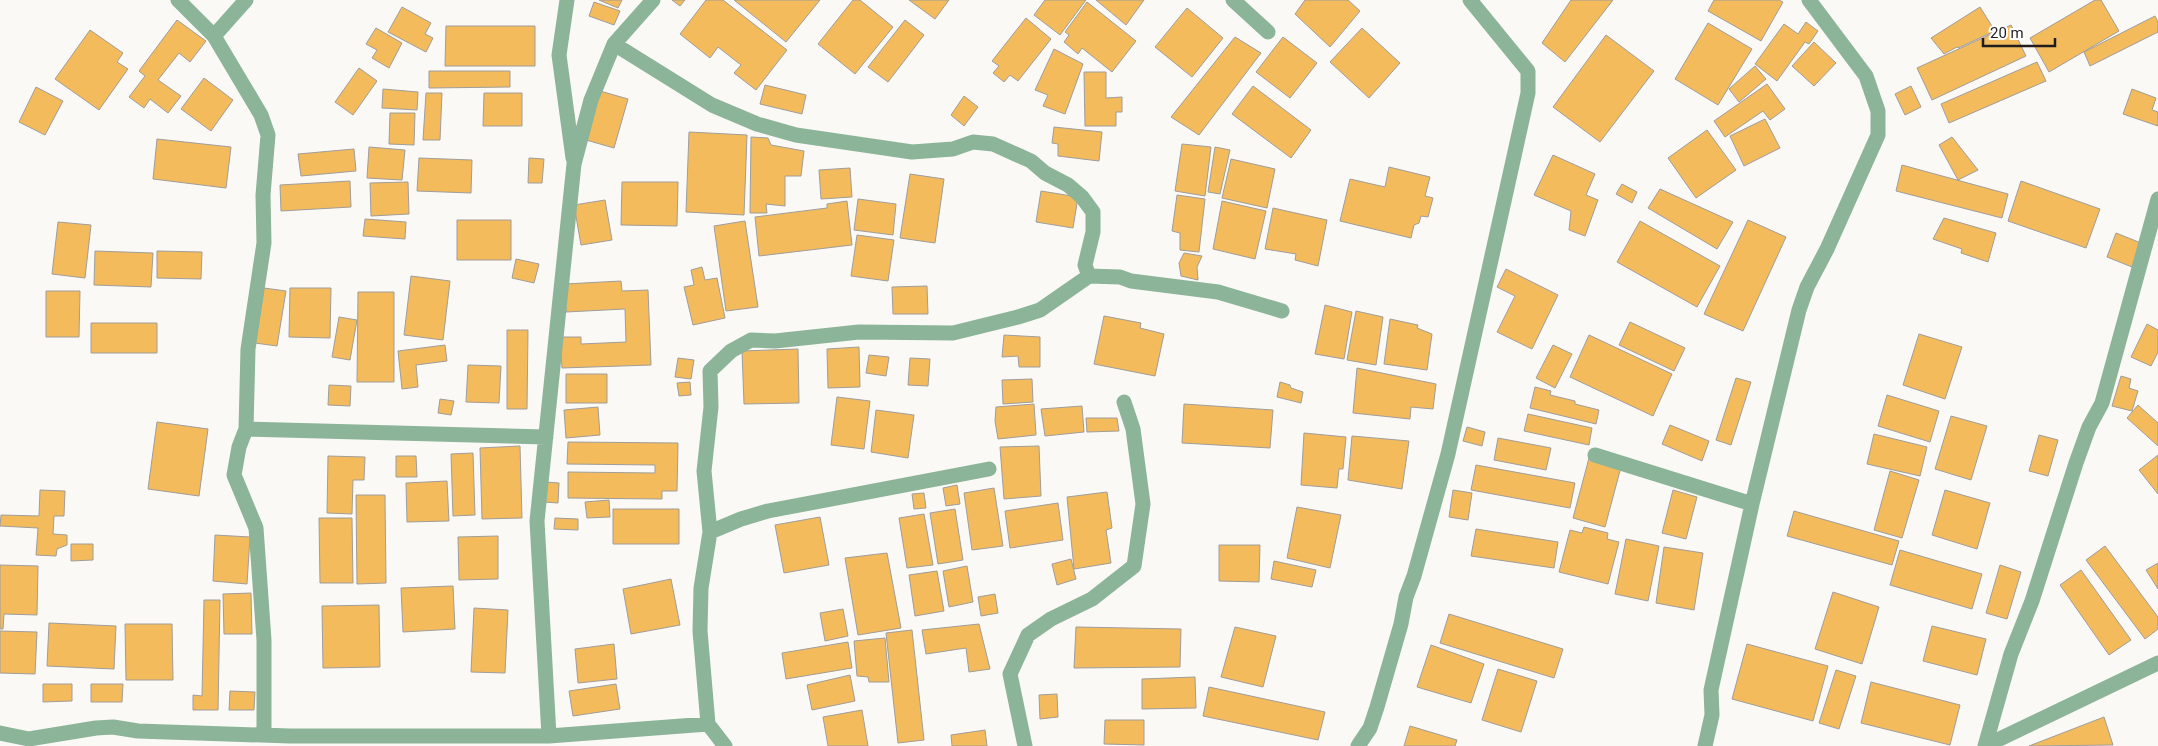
<svg xmlns="http://www.w3.org/2000/svg" width="2158" height="746" font-family="Roboto,sans-serif">
<rect width="100%" height="100%" fill="#fbf9f5"/>
<path fill="#f3bb5c" stroke="#a09d9a" d="M599 0H622L618 8Z
M672 0H685L680 6Z
M706 0H723L787 50 756 90 734 73 741 65 718 47 710 58 680 34Z
M734 0H820L786 42Z
M853 0H860L893 27 855 74 818 44Z
M909 0H949L935 19Z
M1045 0H1086L1060 35 1034 15Z
M1096 0H1144L1126 25Z
M1305 0H1348L1360 11 1330 47 1295 14Z
M1571 0H1613L1565 62 1542 43Z
M1714 0H1779L1783 2 1761 41 1708 11Z
M2095 0H2101L2119 31 2049 72 2030 38Z
M594 2 620 11 614 25 589 16Z
M1087 2 1136 41 1112 72 1082 48 1078 54 1064 42 1069 35 1065 32Z
M402 7 431 23 425 34 433 38 426 52 388 32Z
M1980 7 1995 31 1958 48 1957 47 1944 54 1931 38Z
M1187 8 1223 38 1192 77 1155 47Z
M2155 16 2158 22V32L2090 66 2084 52Z
M1026 18 1051 39 1018 81 1010 75 1004 82 993 73 999 66 992 61Z
M177 20 206 41 190 62 179 53 158 80 181 96 168 113 150 99 144 108 129 97 145 76 139 71Z
M905 20 924 35 888 82 868 67Z
M1806 22 1818 31 1809 44 1805 42 1777 81 1755 64 1784 24 1798 34Z
M1708 23 1752 49 1718 105 1675 79Z
M2011 25 2026 56 1932 100 1917 68Z
M446 26H535V66H445Z
M376 28 402 43 389 68 372 58 377 50 366 44Z
M1362 28 1400 63 1369 98 1330 62Z
M90 30 123 53 117 62 128 69 99 110 55 79Z
M1606 35 1654 71 1600 142 1553 107Z
M1235 37 1261 53 1199 135 1171 117Z
M1283 37 1317 63 1290 98 1256 72Z
M1814 42 1836 63 1814 86 1792 66Z
M1054 49 1083 64 1065 114 1043 106 1048 95 1035 90Z
M2037 62 2046 81 1949 123 1941 104Z
M1755 66 1766 79 1739 102 1729 89Z
M359 68 377 81 353 115 335 102Z
M429 71H510V87L429 88Z
M1084 72H1106V98L1122 97V112H1116V126H1085Z
M204 78 233 100 211 131 181 109Z
M1767 84 1785 109 1770 120 1763 111 1725 137 1714 121Z
M765 85 806 95 802 114 760 104Z
M1253 86 1311 130 1291 158 1232 114Z
M1911 86 1921 107 1905 115 1895 94Z
M36 87 63 101 45 135 19 122Z
M383 89 418 92 417 110 382 108Z
M2132 89 2156 98 2152 110 2158 112V126L2123 114Z
M600 91 628 99 614 148 586 140Z
M426 93H442L440 140H423Z
M484 93H522V126H483Z
M964 96 978 107 964 126 951 115Z
M390 113H415L414 145 389 144Z
M1765 119 1780 148 1744 166 1730 136Z
M1054 127 1102 132 1099 161 1058 156V144L1052 143Z
M1707 130 1736 170 1696 198 1668 158Z
M689 132 747 135 744 215 686 212Z
M751 137 768 138 771 145 804 151 801 176H785V206L766 204 767 213H750Z
M1952 137 1978 170 1958 180 1939 145Z
M157 139 231 147 226 188 153 179Z
M1182 144 1211 147 1205 196 1175 191Z
M369 147 405 150 402 180 367 178Z
M1215 147 1230 150 1220 194 1208 192Z
M354 149 356 171 301 176 298 154Z
M1553 155 1595 174 1586 195 1598 200 1585 236 1569 230 1571 211 1534 195Z
M419 158 472 160 471 193 417 191Z
M529 158 544 159 542 183H528Z
M1231 159 1275 169 1267 208 1222 198Z
M1902 165 2008 194 2002 218 1896 191Z
M1389 167 1430 177 1425 196 1433 198 1428 217 1421 216 1419 223 1414 225 1411 238 1340 221 1350 179 1385 187Z
M850 168 852 197 821 199 819 170Z
M910 174 944 179 935 243 900 238Z
M350 181 351 207 281 211 280 185Z
M2021 181 2100 209 2086 248 2008 221Z
M408 182 409 214 371 216 370 183Z
M622 182H678L677 226 621 225Z
M1622 184 1637 192 1632 203 1616 194Z
M1660 189 1733 222 1717 249 1648 208Z
M1041 191 1078 197 1073 228 1036 222Z
M1177 195 1205 199 1199 252 1180 250V233L1172 231Z
M858 199 896 204 893 235 854 230Z
M605 200 612 240 581 245 574 205Z
M847 201 852 245 759 256 755 217 827 208V204Z
M1222 201 1266 211 1255 259 1213 249Z
M1273 208 1327 220 1318 266 1295 260 1296 254 1265 249Z
M1944 218 1996 233 1988 262 1961 253 1962 249 1933 239Z
M365 219 406 222 405 239 363 236Z
M457 220H511V260H457Z
M1748 220 1786 237 1743 331 1704 314Z
M745 221 758 307 726 311 714 226Z
M1640 221 1720 266 1697 307 1617 262Z
M58 222 91 225 85 278 52 274Z
M2116 233 2141 243 2132 267 2107 257Z
M857 235 894 240 888 281 851 276Z
M95 251 153 253 151 287 94 285Z
M157 251 202 252 201 279 157 278Z
M1184 253 1202 256 1197 267 1198 280 1181 276 1179 263Z
M516 259 539 264 534 283 512 278Z
M702 267 705 280 717 278 725 318 693 325 684 287 694 285 691 270Z
M1506 269 1558 295 1532 349 1497 332 1515 296 1497 287Z
M411 276 450 281 443 340 404 335Z
M621 281 622 291 648 290 651 365 562 368 560 337H581V344L626 342 625 309 566 312 565 284Z
M927 286 928 314H893L892 287Z
M264 288 286 291 277 346 255 343Z
M290 288H331L330 338 289 337Z
M46 291H80L79 337H46Z
M358 292H394V382H357Z
M1325 305 1352 312 1344 359 1315 354Z
M1356 311 1383 317 1376 365 1347 360Z
M1104 316 1141 323 1140 328 1164 334 1155 376 1094 364Z
M339 317 357 320 350 360 332 357Z
M1390 319 1418 325 1417 328 1432 334 1427 370 1384 364Z
M1630 322 1685 348 1674 371 1619 345Z
M91 323H157V353H91Z
M2147 324 2158 330V352L2151 366 2131 357Z
M507 330H528L527 409H507Z
M1919 334 1962 347 1945 399 1903 385Z
M1004 335 1040 337V367H1019L1018 356 1002 357Z
M1589 335 1672 374 1653 416 1570 377Z
M445 345 447 361 416 365 418 387 402 389 398 351Z
M1553 345 1572 354 1555 388 1536 378Z
M859 347 860 387 828 388 827 349Z
M798 349 799 403 744 404 742 351Z
M869 355 889 357 886 376 866 373Z
M678 358 694 360 691 379 675 377Z
M910 358 930 359 928 386 908 385Z
M468 365 501 366 499 403 466 402Z
M1357 368 1436 384 1433 409 1411 407 1410 419 1353 413Z
M566 374H607V403H566Z
M2121 376 2131 379 2129 388 2138 391 2132 411 2112 406Z
M1736 378 1751 382 1731 445 1716 440Z
M1032 379 1033 402 1003 404 1002 380Z
M690 382 691 395 679 396 677 383Z
M1280 382 1290 385 1291 388 1303 392 1301 403 1277 397Z
M329 385 351 386 350 406 328 405Z
M1535 387 1551 391 1550 395 1575 401V404L1599 410 1596 424 1530 408Z
M1887 395 1939 411 1930 442 1878 426Z
M837 397 870 401 864 449 831 445Z
M440 399 454 401 451 415 438 413Z
M1034 404 1036 435 998 439 995 421 996 407Z
M1184 404 1273 410 1270 448 1182 443Z
M2138 405 2158 423V446L2127 418Z
M1082 406 1084 432 1045 436 1041 409Z
M598 407 600 435 566 438 564 410Z
M876 410 914 415 908 458 871 452Z
M1528 414 1592 428 1589 445 1524 431Z
M1951 416 1987 426 1971 480 1935 469Z
M1086 418H1117L1119 431 1087 432Z
M157 422 208 429 199 496 148 489Z
M1670 425 1709 441 1702 461 1662 444Z
M1467 427 1485 432 1482 446 1463 441Z
M1304 433 1346 437 1343 469H1339L1337 488 1301 485Z
M1874 434 1927 447 1920 476 1867 464Z
M2039 435 2058 440 2048 476 2029 471Z
M1352 436 1409 441 1402 489 1348 480Z
M1498 438 1551 448 1546 470 1494 460Z
M568 442 678 443 677 491H662V499L568 498V472L655 473V465L567 464Z
M520 446 522 518 482 519 480 448Z
M1039 446 1041 496 1004 499 1000 447Z
M473 453 475 515 453 516 451 454Z
M2158 455V494L2139 470Z
M328 456 365 457 364 480H353L352 514 327 513Z
M396 456H416L417 477H396Z
M1589 458 1621 467 1605 527 1573 518Z
M1476 465 1575 483 1570 508 1471 490Z
M1890 471 1919 480 1902 538 1874 530Z
M447 481 449 521 407 522 406 483Z
M545 482 559 483 558 503 544 502Z
M957 485 960 504 946 506 943 488Z
M994 488 1003 546 972 550 964 493Z
M40 490 65 491 64 516H54L53 534 67 535V545L57 549 56 556 36 555 38 528 0 526 1 515 39 516Z
M1453 490 1472 493 1468 520 1449 517Z
M1673 490 1697 497 1686 539 1662 533Z
M1945 490 1990 503 1977 549 1932 535Z
M1107 492 1112 528 1106 530 1111 563 1074 569 1067 497Z
M924 493 926 508 914 509 912 494Z
M356 495H385L386 583 357 584Z
M609 500 610 517 587 518 585 502Z
M1058 503 1063 540 1010 548 1005 511Z
M1297 507 1341 515 1330 568 1287 558Z
M613 509H679V544H613Z
M955 509 963 560 938 564 930 513Z
M1794 511 1899 541 1892 565 1787 536Z
M924 514 933 565 907 568 899 518Z
M820 517 829 565 784 573 775 525Z
M319 518H352L353 583H320Z
M555 518 578 519V530L554 529Z
M1584 527 1608 533 1607 539 1619 542 1608 584 1559 572 1570 530 1582 533Z
M1476 529 1558 542 1554 568 1471 556Z
M215 535 250 537 247 584 213 581Z
M498 536V579L459 580 458 537Z
M1626 539 1659 546 1648 601 1615 594Z
M71 544H93V560L71 561Z
M1219 545H1260L1259 582 1219 581Z
M2105 546 2158 617V629L2145 639 2086 560Z
M1664 547 1703 553 1694 610 1656 603Z
M1900 550 1982 574 1972 609 1890 585Z
M887 553 901 628 858 635 845 558Z
M1071 559 1076 579 1057 585 1052 564Z
M1274 561 1316 570 1312 587 1271 579Z
M2158 563V589L2146 570Z
M0 565 38 566 37 615 4 614 3 629H0Z
M2000 565 2021 572 2007 619 1986 613Z
M967 566 973 602 949 607 943 571Z
M2081 570 2131 640 2109 655 2060 585Z
M937 571 944 611 915 616 909 575Z
M671 579 680 625 631 634 623 589Z
M453 586 455 629 403 632 401 588Z
M1833 592 1879 607 1862 664 1815 649Z
M251 593 252 634H224L223 594Z
M995 594 998 613 981 616 978 597Z
M204 600H220L218 710H193V695L202 696Z
M379 605 380 667 323 668 322 606Z
M474 608 508 610 505 673 471 672Z
M843 609 848 636 825 641 820 613Z
M1449 614 1563 649 1554 678 1440 643Z
M49 623 116 626 114 669 47 666Z
M125 624H172L173 680H126Z
M979 624 990 669 969 672 966 648 926 654 922 630Z
M1932 626 1986 639 1977 675 1923 661Z
M1076 627 1181 629 1180 667 1074 668Z
M1235 627 1276 636 1263 687 1221 677Z
M912 630 924 740 898 743 886 633Z
M0 631 37 632 35 674 0 673Z
M885 638 889 682H869L868 677 857 676 854 641Z
M848 642 852 668 786 679 782 653Z
M614 644 617 679 578 683 575 649Z
M1747 644 1828 666 1813 721 1732 699Z
M1431 645 1484 664 1471 703 1417 687Z
M1498 669 1537 681 1521 732 1482 720Z
M1836 670 1856 676 1839 729 1819 723Z
M850 675 855 701 812 710 807 685Z
M1195 677 1196 708 1142 709V679Z
M1871 682 1960 705 1950 745 1861 723Z
M43 684H72V701L43 702Z
M91 684H123L122 702H91Z
M616 684 620 709 573 716 569 691Z
M1209 687 1325 712 1318 740 1203 716Z
M230 691 255 692 254 710H229Z
M1057 694 1058 717 1040 719 1039 695Z
M862 710 868 746H828L823 717Z
M2104 717 2113 745 2029 746Z
M1105 720H1144V745L1104 744Z
M1410 726 1457 740 1455 746H1404Z
M985 730 987 746H952L951 735Z"/>
<g fill="none" stroke-linecap="round" stroke-linejoin="round">
<path stroke="#8cb499" stroke-width="15" d="M178 0 214 36 261 115 268 135 263 195 264 243 248 349 246 429 239 447 234 475 256 528 264 640V735
M567 0 559 55 573 158
M1233 0 1268 32
M214 36 246 0
M614 44 712 105 757 124 796 135 912 152 953 149 973 142 993 144 1031 161 1045 173 1068 185 1082 197 1093 212V232L1085 265 1089 276
M246 429 546 437
M1595 455 1752 504
M710 532 741 519 768 511 989 469
M0 733 29 739 96 728 113 727 138 731 290 736H549L708 724
M549 736 537 521 574 164 591 100 614 44 653 0
M725 746 708 724 700 631 701 588 710 532 704 471 711 407 710 371 731 351 751 340 775 341 859 332 953 333 1018 317 1040 310 1089 276 1120 277 1131 281 1218 292 1282 311
M1025 746 1010 674 1028 635 1051 619 1092 599 1134 566 1143 504 1133 429 1124 402
M1358 746 1370 728 1377 707 1401 624 1406 597 1414 576 1448 454 1528 93V71L1470 0
M1705 746 1712 715 1711 690 1752 504 1799 310 1807 287 1827 249 1878 135V111L1866 76 1809 0
M1985 746 2011 654 2032 601 2076 463 2089 427 2102 403 2158 199
M1985 746 2158 663"/>
</g>
<path d="M1983 38v8h72v-8" fill="none" stroke="#1f1e1d" stroke-width="2.5"/>
<text x="1990" y="38" font-size="15" fill="#1f1e1d" stroke="#ffffff" stroke-width="4" paint-order="stroke">20 m</text>
</svg>
